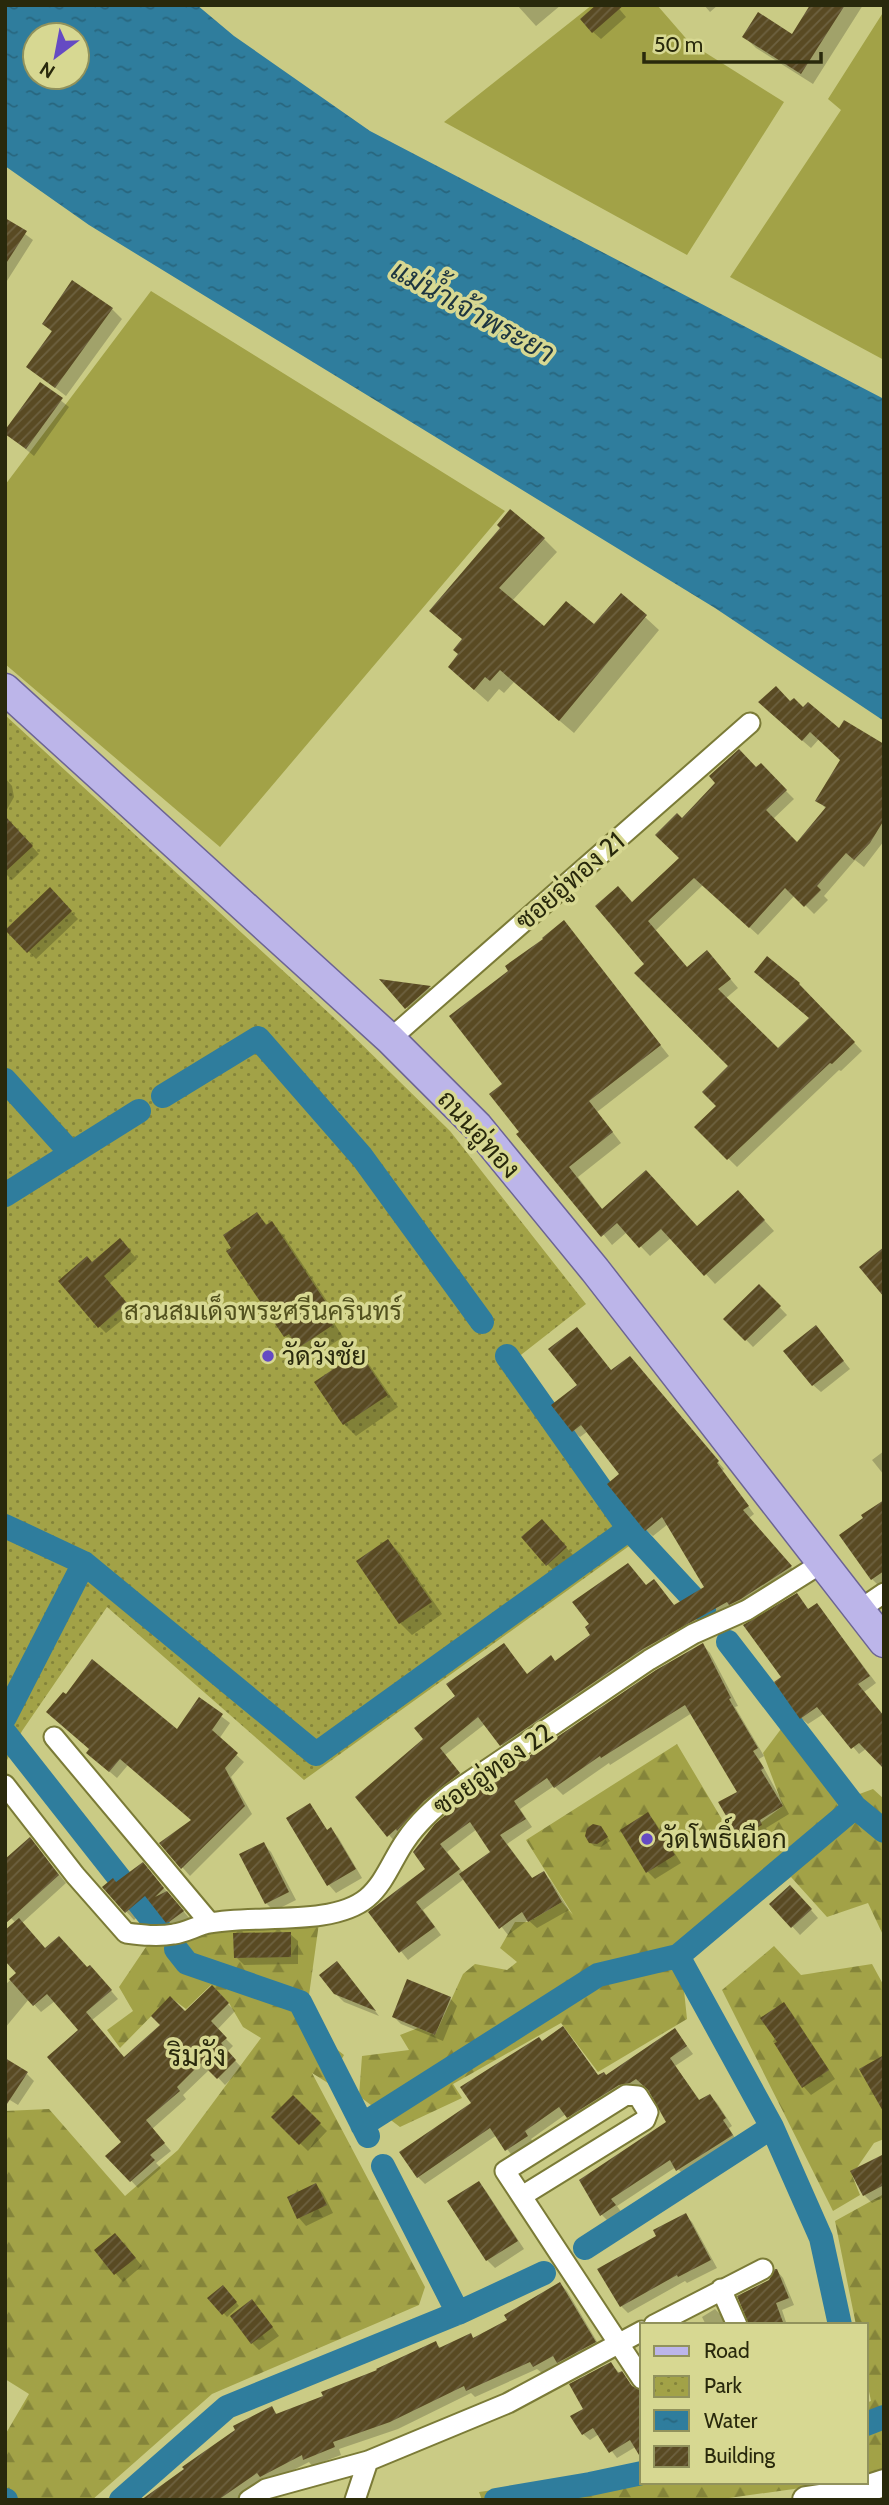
<svg xmlns="http://www.w3.org/2000/svg" width="889" height="2505" font-family="Cabin,Sarabun,sans-serif">
<defs>
<pattern id="forest-firs" width="22" height="20" patternUnits="userSpaceOnUse" patternTransform="scale(1.75)"><rect width="22" height="20" fill="#a2a247"/><path d="M5 1l3.5 6h-7zM16 11l3.5 6h-7z" fill="#84843a"/></pattern>
<pattern id="park-dots" width="8" height="8" patternUnits="userSpaceOnUse" patternTransform="scale(1.75)"><rect width="8" height="8" fill="#a2a247"/><path d="M2 2h.1M6 6h.1" fill="none" stroke="#84843a" stroke-width="1.8" stroke-linecap="round"/></pattern>
<pattern id="water-ripples" width="26" height="14" patternUnits="userSpaceOnUse" patternTransform="scale(1.75)"><rect width="26" height="14" fill="#2f7d9d"/><path d="M2 4q2-2 4 0t4 0M15 11q2-2 4 0t4 0" fill="none" stroke="#28667e"/></pattern>
<pattern id="building-hatch" width="6" height="6" patternUnits="userSpaceOnUse" patternTransform="scale(1.75)"><rect width="6" height="6" fill="#594a23"/><path d="M-1 1l2-2M0 6l6-6M5 7l2-2" fill="none" stroke="#6d6140"/></pattern>
</defs>
<rect width="100%" height="100%" fill="#cacb85"/>
<path fill="#a2a247" d="M592 5H657L690 43 784 102 687 255 444 122Z
M884 11V360L730 277 841 110 828 99Z
M151 291 505 511 220 847 5 664V485Z"/>
<path fill="url(#forest-firs)" d="M781 1729 854 1796 873 1789 884 1799V1937L868 1903 827 1917 791 1877 722 1932 686 1938 682 1971 687 2019 598 2072 561 2023 453 2084 462 2098 400 2127 359 2096 362 2056 409 2050 400 2035 418 2028 435 2035 463 1974 475 1964 507 1970 517 1962 500 1948 515 1922H528L562 1902 573 1915 526 1840 677 1744 739 1848 738 1840 783 1806 763 1753Z
M319 1923 305 2024 344 2055 328 2083 312 2073 425 2287 419 2305 212 2394 92 2500H5V2435L29 2394 5 2379V2111L49 2109 125 2196 178 2150 261 2038 243 2027 229 2003 211 1985 186 2009 170 1997 120 2048 107 2030 133 2011 119 1987 150 1941 231 1924Z
M774 1946 801 1975 872 1964 884 1986V2139L874 2143 852 2175 860 2195 833 2211 722 1990Z
M884 2194V2476L866 2479V2403L871 2401 866 2377V2325H856L835 2221Z
M642 2464V2482H843L715 2500H482L479 2492 599 2476Z"/>
<path fill="url(#park-dots)" d="M5 715 343 1026 450 1131 586 1304 517 1358 643 1536 304 1780 107 1607 22 1731 5 1764Z"/>
<path fill="url(#water-ripples)" fill-rule="evenodd" d="M5 5H197L234 36 370 131 884 399V721L715 608 89 225 5 166ZM35 35H77V77H35Z"/>
<path fill="#0003" fill-rule="evenodd" d="M517 5H561L536 26Z
M616 5 626 17 601 39 593 32Z
M704 5H718L710 12Z
M813 5H863L813 84 756 48 744 36H793Z
M5 219 33 240 5 284Z
M112 309 122 319 66 396 28 367 53 333 44 324Z
M40 384 69 407 34 456 6 433Z
M544 539 557 552 512 601 544 629 594 627 621 595 659 630 574 733 514 682 504 693 499 689 488 702 463 680 461 654 464 640 444 624Z
M790 703 840 731 884 746V841L864 867 855 860 824 896 828 900 814 914 795 895 758 935 703 885 655 931 688 969 715 961 738 988 725 999 778 1051 811 1019 756 972 799 984 862 1051 841 1071 839 1070 737 1167 696 1127 719 1106 731 1066 646 964 633 904 681 858 682 820 761 766 794 799 773 819 797 844 826 809 818 800 842 760 819 739 811 748 768 711Z
M5 778 12 786 14 797 5 813Z
M5 818 39 854 12 880 5 873Z
M50 890 78 919 36 959 8 930Z
M564 923 669 1056 597 1112 621 1143 578 1177 603 1210 697 1228 747 1201 774 1231 715 1284 672 1237 650 1256 627 1232 612 1245 521 1132 504 1085 510 971Z
M384 982 431 988 437 994 413 1014Z
M257 1214 268 1226 272 1224 283 1235 339 1319 334 1323 343 1337 311 1358 285 1336 228 1252Z
M127 1248 137 1259 109 1284 133 1311 106 1333 99 1326 93 1264Z
M759 1286 787 1315 753 1347 726 1319Z
M823 1335 850 1369 821 1392 813 1385Z
M359 1354 370 1366 398 1407 356 1436 344 1424Z
M636 1365 724 1469 722 1471 754 1514 749 1518 797 1574 508 1752 485 1724 445 1755 466 1781 395 1842 358 1798 528 1675 556 1663 593 1635 654 1581 675 1606 706 1588 668 1524 653 1536 646 1530 622 1474 588 1431 580 1437 573 1431 612 1372Z
M884 1451V1475L872 1460Z
M884 1502V1585L880 1587 872 1579Z
M549 1529 573 1555 555 1572 547 1564Z
M388 1541 400 1553 442 1614 412 1635 400 1623Z
M803 1602 809 1610 817 1605 823 1612 876 1683 864 1692 867 1748 859 1754 825 1713 808 1724 801 1718 784 1677Z
M703 1645 710 1653 738 1706 735 1707 764 1756 759 1759 789 1814 766 1828 769 1833 748 1845 740 1837 739 1792 692 1713 610 1765 609 1763 563 1795 554 1786 520 1809 532 1827 507 1844 533 1879 544 1873 551 1881 569 1910 537 1928 528 1920 508 1935 464 1879 423 1910 441 1935 408 1960 370 1912 428 1869 415 1852ZM477 1829 493 1852 463 1873 447 1852Z
M200 1700 230 1723 219 1739 244 1762 231 1777 252 1814 190 1876 162 1844 193 1820 128 1765 117 1778 96 1760 178 1731Z
M310 1805 328 1831 330 1829 338 1837 362 1878 336 1893 329 1885 289 1819Z
M648 1814 655 1822 681 1863 655 1879 647 1871Z
M604 1832 610 1841 601 1847 594 1846 590 1842Z
M263 1844 271 1852 296 1900 274 1911 266 1903Z
M37 1847 66 1883 22 1923 46 1950 97 1974 118 1999 92 2020 124 2058 185 2013 211 1987 235 2011 217 2030 233 2046 227 2052 242 2068 225 2085 210 2069 183 2095 186 2099 152 2129 171 2151 156 2163 161 2168 138 2188 108 2156 123 2142 80 2031 55 2001 41 2012 29 1999 5 2028V1985L18 1973 16 1923 5 1912Z
M150 1872 190 1919 175 1929 153 1903 134 1920 104 1887Z
M798 1895 818 1918 800 1935 772 1904Z
M290 1934 298 1941V1964L244 1965 236 1957Z
M337 1963 345 1971 379 2016 344 2002 335 1993Z
M450 1998 457 2006 443 2041 401 2024 394 2017Z
M784 2004 791 2012 835 2079 811 2095 804 2087 776 2044 779 2042Z
M563 2028 599 2077H607L675 2030 693 2054 675 2066 701 2102 710 2096 717 2103 732 2126 729 2128 738 2143 685 2176 676 2167 617 2206 622 2213 609 2222 602 2215 582 2181 668 2123 651 2091 645 2085 575 2124 566 2114 531 2139 534 2143 513 2157 497 2135 425 2184 418 2177 473 2104 542 2043Z
M27 2074 34 2081 18 2105 5 2097Z
M293 2097 327 2131 308 2151 273 2117Z
M884 2156V2197L872 2203 864 2195Z
M479 2183 486 2191 524 2249 495 2268 487 2260 450 2202Z
M316 2185 323 2193 333 2213 306 2226 299 2218Z
M685 2215 692 2222 717 2268 687 2283 685 2281 628 2313 621 2306 658 2237Z
M122 2242 142 2266 123 2282 96 2251Z
M777 2271 783 2278 794 2305 782 2310 787 2325H751L770 2281Z
M560 2284 567 2291 602 2350 566 2369 560 2363 542 2373 537 2369 475 2397 471 2393 398 2429 339 2449 341 2455 312 2466 309 2462 268 2483 265 2480 236 2500H153L271 2408 278 2415 325 2397 435 2343 442 2349 470 2335 474 2339 509 2321Z
M223 2287 239 2306 227 2317 210 2298Z
M259 2309 279 2336 259 2350 252 2343Z
M715 2309 722 2316 726 2325H706L702 2317Z
M611 2364 637 2391H642V2449L637 2446 617 2458 599 2434 590 2440 583 2434 585 2409Z"/>
<g fill="none" stroke-linecap="round" stroke-linejoin="round">
<path stroke="#2f7d9d" stroke-width="24" d="M5 1080 70 1152
M163 1096 258 1038 362 1157 482 1322
M5 1195 139 1111
M507 1356 629 1529 704 1610
M5 1526 84 1563 316 1754 629 1529
M728 1642 855 1807 884 1831
M5 1717 84 1563
M5 1733 161 1931
M176 1949 187 1963 300 2002 368 2136
M678 1956 772 2127 821 2238 840 2325
M362 2125 598 1975 678 1956 855 1807
M383 2166 458 2313
M585 2248 772 2127
M866 2424 884 2417
M5 2500H6
M121 2500 227 2407 458 2313 544 2273
M496 2500 590 2484 642 2473"/>
</g>
<path fill="url(#building-hatch)" d="M596 5H624L592 33 580 19Z
M810 5H845L801 74 742 37 758 12 792 34Z
M5 218 27 231 5 265Z
M72 280 113 308 55 388 26 367 52 331 42 324Z
M40 382 63 398 26 449 5 434V430Z
M510 509 545 538 499 588 544 626 566 601 594 624 621 593 647 615 559 721 500 670 490 681 485 677 474 690 448 667 458 654 453 650 462 639 429 611 500 528 497 525Z
M776 686 790 701 794 698 803 707 808 702 839 728 844 720 884 744V820L870 843 854 860 846 853 817 886 821 890 804 907 785 888 749 928 694 878 648 921 687 967 707 950 731 979 718 989 778 1048 809 1018 754 972 767 956 800 983 799 984 855 1042 832 1064 830 1063 727 1160 694 1127 716 1106 702 1092 728 1066 634 973 644 964 595 906 618 886 632 902 679 858 655 835 677 813 682 818 715 783 709 776 739 749 756 767 761 763 787 790 766 810 797 842 826 807 815 801 840 760 810 732 802 741 758 702Z
M5 816 33 846 5 872Z
M50 887 72 911 27 953 5 930Z
M564 920 661 1045 589 1101 613 1132 569 1167 602 1209 646 1170 697 1226 738 1190 765 1220 704 1276 661 1229 639 1248 617 1223 601 1237 516 1134 519 1132 489 1094 502 1084 449 1016 508 971 505 966 543 939 542 938Z
M379 979 431 986 405 1009Z
M257 1212 266 1225 272 1221 329 1307 324 1311 333 1325 298 1348 289 1334 284 1337 226 1251 231 1248 223 1235Z
M120 1238 131 1251 104 1276 127 1303 98 1328 58 1281 87 1256 92 1262Z
M884 1247V1297L859 1267Z
M759 1284 781 1306 745 1341 723 1319Z
M816 1325 844 1361 812 1386 783 1351Z
M577 1327 611 1370 630 1356 719 1461 717 1463 749 1506 743 1510 792 1566 741 1599 729 1605 727 1602 643 1649 500 1746 478 1717 440 1748 460 1773 424 1801 397 1831 396 1829 387 1837 355 1797 423 1739 414 1728 455 1696 446 1684 504 1643 527 1674 551 1655 555 1661 590 1635 585 1627 589 1624 572 1602 628 1563 646 1585 654 1579 674 1605 704 1587 662 1517 645 1531 607 1484 619 1474 581 1425 572 1432 551 1405 577 1385 548 1349Z
M359 1352 388 1395 343 1425 314 1382Z
M884 1500V1571L871 1580 839 1535 863 1518 861 1515Z
M542 1519 567 1547 546 1566 521 1537Z
M388 1539 432 1602 399 1624 356 1561Z
M797 1593 808 1609 817 1603 870 1676 858 1684 884 1716V1769L859 1743 851 1749 817 1707 800 1719 774 1682 781 1677 743 1625Z
M703 1643 731 1698 729 1699 758 1748 753 1751 764 1768 761 1770 783 1806 760 1820 762 1825 739 1838 718 1802 737 1792 685 1705 601 1758 600 1756 554 1788 547 1778 514 1801 526 1819 500 1835 532 1878 544 1871 562 1902 528 1922 522 1912 499 1929 459 1874 490 1852 470 1822 440 1844 460 1869 416 1902 435 1927 399 1953 368 1912 425 1869 413 1852 435 1824 458 1804 656 1670Z
M92 1659 177 1729 199 1697 223 1714 212 1730 238 1753 225 1768 245 1806 181 1869 159 1843 191 1820 120 1759 109 1772 86 1753 89 1749 46 1712 63 1692 66 1694Z
M310 1803 327 1830 331 1827 356 1869 327 1886 286 1818Z
M648 1812 675 1855 646 1873 620 1830Z
M593 1824 601 1826 608 1837 597 1844 589 1843 585 1836 587 1828Z
M30 1837 59 1875 5 1924V1859Z
M264 1842 289 1892 265 1904 239 1854Z
M143 1862 164 1888 155 1897 167 1891 184 1911 169 1922 166 1923 145 1896 125 1913 102 1887 113 1878 116 1882Z
M790 1885 812 1909 791 1928 769 1904Z
M19 1918 45 1948 59 1936 87 1967 90 1965 112 1990 86 2012 124 2057 160 2025 151 2016 170 1996 185 2011 212 1985 229 2003 211 2021 227 2038 221 2043 236 2060 217 2079 201 2063 177 2087 180 2091 146 2120 165 2143 150 2155 155 2160 130 2182 105 2156 121 2142 47 2057 78 2030 47 1994 33 2006 9 1979 16 1973 5 1961V1930Z
M291 1932V1957L234 1958 233 1933Z
M337 1961 376 2011 334 1994 319 1975Z
M407 1979 451 1997 435 2035 392 2017Z
M784 2002 829 2070 802 2088 774 2043 777 2042 760 2018Z
M563 2026 598 2075 604 2072 606 2075 675 2028 687 2046 670 2058 699 2100 710 2094 726 2118 723 2120 733 2135 676 2171 670 2160 611 2199 616 2205 600 2216 579 2180 666 2122 648 2090 636 2079 630 2083 619 2085 567 2118 559 2107 525 2131 528 2136 505 2151 490 2128 417 2178 399 2152 471 2103 460 2087 539 2037 542 2041Z
M884 2055V2113L859 2069Z
M5 2058 28 2072 5 2107Z
M293 2095 321 2123 299 2145 271 2117Z
M884 2154V2185L863 2196 850 2171Z
M479 2181 518 2241 486 2261 447 2201Z
M316 2183 327 2205 297 2219 287 2197Z
M686 2213 711 2260 678 2277 677 2275 620 2307 597 2269 656 2236 653 2230Z
M115 2233 136 2258 114 2275 94 2250Z
M775 2269H777L789 2298 776 2303 784 2325H749L737 2296 769 2280Z
M560 2282 596 2342 557 2363 553 2356 533 2367 530 2362 466 2391 464 2386 390 2422 333 2442 335 2447 303 2460 302 2455 260 2477 257 2473 218 2500H141L184 2469 182 2467 235 2430 233 2426 272 2406 276 2414 323 2396 321 2392 377 2370 376 2369 436 2341 439 2348 471 2333 473 2338 507 2320 504 2315Z
M223 2285 237 2302 222 2315 207 2298Z
M252 2299 273 2327 251 2344 230 2316Z
M611 2362 618 2373 622 2371 632 2386 642 2391V2460L630 2440 609 2453 593 2428 582 2435 570 2416 583 2409 569 2384Z"/>
<g fill="none" stroke-linecap="round" stroke-linejoin="round">
<g stroke="#7b7b37" stroke-width="23">
<path id="street" d="M390 1039 750 723
M859 1610 884 1593
M54 1737 210 1923
M5 1785 75 1875 126 1933C142 1935 158 1937 174 1934 187 1932 198 1925 210 1923 255 1914 332 1927 367 1898 385 1883 393 1858 406 1840 418 1822 434 1808 451 1794L649 1660 693 1634 747 1610 822 1563
M522 2196 645 2120 648 2112 638 2096 626 2095 505 2171 642 2379
M721 2289 737 2325
M654 2325 763 2269
M249 2500 266 2489 368 2461 508 2403 642 2331
M355 2500 368 2461"/>
</g>
<g stroke="#7b7b37" stroke-width="30">
<path id="secondary" d="M806 2500 853 2493 884 2483"/>
</g>
<g stroke="#6c6493" stroke-width="33">
<path id="primary" d="M5 689 390 1039 477 1126 595 1270 884 1642"/>
</g>
<use href="#street" stroke="#fff" stroke-width="19"/>
<use href="#secondary" stroke="#fff" stroke-width="26"/>
<use href="#primary" stroke="#bcb5e9" stroke-width="30"/>
</g>
<g fill="#654ac3" stroke="#d7d892" stroke-width="2.5">
<circle cx="268" cy="1356" r="7"/>
<circle cx="647" cy="1839" r="7"/>
</g>
<g text-anchor="middle" dominant-baseline="central" stroke-width="7" stroke-linejoin="round" paint-order="stroke">
<g font-size="26" fill="#29290c" stroke="#d7d892">
<text transform="translate(570 881) rotate(-41)">ซอยอู่ทอง 21</text>
<text transform="translate(479 1134) rotate(48)">ถนนอู่ทอง</text>
<text transform="translate(493 1769) rotate(-35)">ซอยอู่ทอง 22</text>
</g>
<g font-size="26" fill="#52511e" stroke="#d7d892">
<text x="263" y="1311">สวนสมเด็จพระศรีนครินทร์</text>
</g>
<g font-size="26" fill="#29290c" stroke="#d7d892" text-anchor="start">
<text x="282" y="1356">วัดวังชัย</text>
<text x="661" y="1839">วัดโพธิ์เผือก</text>
</g>
<g font-size="28" font-style="italic" fill="#1d3540" stroke="#d7d892">
<text transform="translate(473 311) rotate(29)">แม่น้ำเจ้าพระยา</text>
</g>
<g font-size="28" fill="#29290c" stroke="#d7d892">
<text x="197" y="2056">ริมวัง</text>
</g>
</g>
<rect width="889" height="2505" fill="none" stroke="#29290c" stroke-width="14"/>
<rect x="640" y="2323" width="228" height="161" fill="#d7d892" stroke="#91925c" stroke-width="2"/>
<rect x="654" y="2346" width="35" height="10" fill="#bcb5e9" stroke="#91925c" stroke-width="2"/>
<text x="704" y="2358" font-size="21" fill="#29290c">Road</text>
<rect x="654" y="2376" width="35" height="21" fill="url(#park-dots)" stroke="#91925c" stroke-width="2"/>
<text x="704" y="2393" font-size="21" fill="#29290c">Park</text>
<rect x="654" y="2410" width="35" height="21" fill="url(#water-ripples)" stroke="#91925c" stroke-width="2"/>
<text x="704" y="2428" font-size="21" fill="#29290c">Water</text>
<rect x="654" y="2446" width="35" height="21" fill="url(#building-hatch)" stroke="#91925c" stroke-width="2"/>
<text x="704" y="2463" font-size="21" fill="#29290c">Building</text>
<g transform="translate(56 56) rotate(212)"><circle r="33" fill="#d7d892" stroke="#91925c" stroke-width="2"/>
<path d="M0-5L12 26L0 18L-12 26Z" fill="#654ac3"/>
<text y="-10" font-size="19" font-weight="bold" text-anchor="middle" fill="#29290c">N</text>
</g>
<path d="M644 52v10h177v-10" fill="none" stroke="#29290c" stroke-width="3.5"/>
<text x="654" y="52" font-size="21" fill="#29290c" stroke="#d7d892" stroke-width="5" paint-order="stroke">50 m</text>
</svg>
